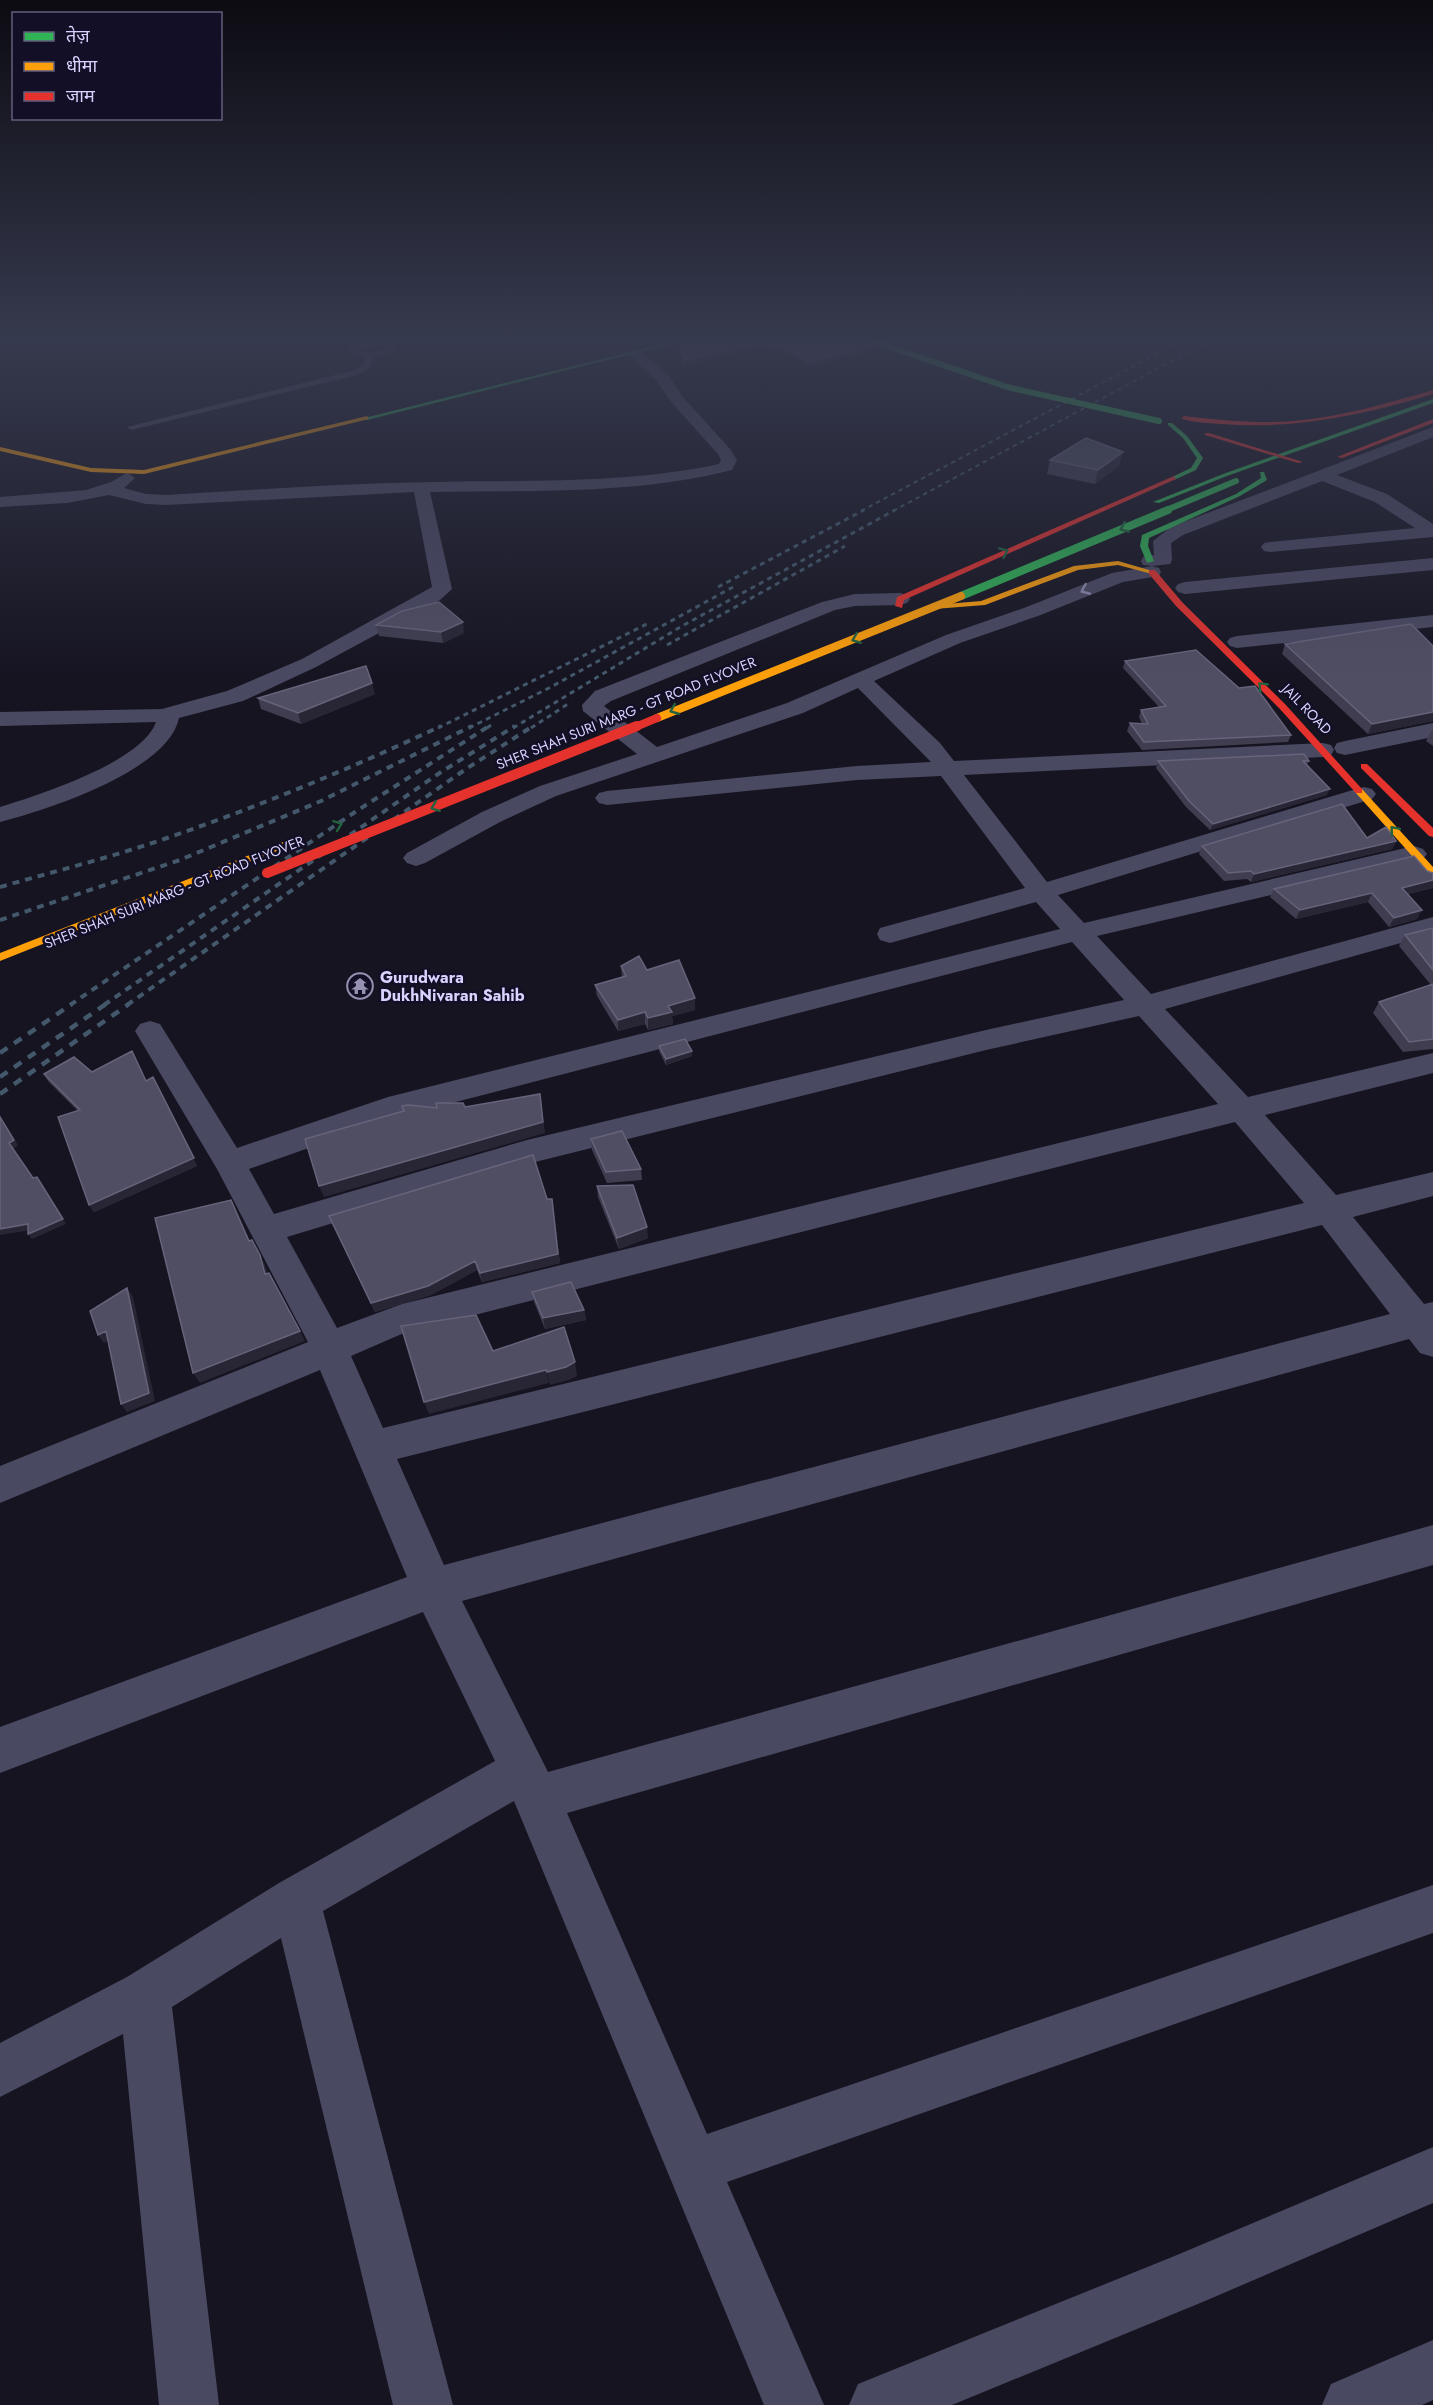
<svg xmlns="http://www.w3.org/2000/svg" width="1433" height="2405" font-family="Jost,'Noto Sans Devanagari',sans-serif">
<rect width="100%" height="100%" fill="#161421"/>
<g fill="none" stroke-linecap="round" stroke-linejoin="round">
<path fill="#4a4962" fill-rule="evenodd" d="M364 342H408L395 345 394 352 373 357 371 367 357 375 131 430 127 427 351 371 364 364 366 357 348 351 351 345ZM373 345 388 347C380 354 366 354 356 350Z"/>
<path fill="#4a4962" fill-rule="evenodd" d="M634 348 639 349 668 375 683 397 730 449 737 460 732 470C634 495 531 490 430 492L452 589 440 600 316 667 243 701 179 718C168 771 47 810 0 822V807C39 795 142 762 156 722L0 726V712L162 709 227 691 302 659 432 587 414 492 166 505 146 504 109 495 67 503 0 507V497L86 490 111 482 127 473 135 478 124 488 146 494 166 495C255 490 345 483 434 482 529 480 626 484 719 464L721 460 718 454 672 403 657 381 629 355 627 352 629 349Z
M1433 427V437L1337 475 1387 494 1433 524V537L1270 552 1264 551 1261 547 1264 543 1270 542 1415 528 1375 502 1322 481 1183 535 1171 543 1172 560 1170 564 1152 566 1159 568 1161 572 1159 576 1123 582 1038 616 960 643 874 681 940 743 954 761 1323 743 1331 745 1334 750 1331 755 1323 757 964 775 1047 882 1356 789 1364 787 1372 789 1376 794 1372 799 1058 895 1084 923 1414 846 1423 849 1427 854 1423 859 1097 936 1151 994 1433 917V934L1165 1009 1248 1097 1433 1053V1073L1265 1115 1336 1195 1433 1172V1196L1353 1217 1424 1304 1433 1302V1357L1420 1353 1409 1339 462 1601 548 1772 1433 1525V1565L567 1813 707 2134 1433 1885V1933L727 2182 824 2405H764L514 1801 323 1911 453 2405H393L281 1938 172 2007 219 2405H159L123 2034 0 2097V2043L127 1977 279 1883 495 1761 423 1612 0 1773V1727L407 1577 320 1370 0 1503V1466L308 1342 217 1169 135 1031 140 1024 150 1021 160 1024 237 1148 388 1097 1060 929 1036 902 890 943 880 940 877 934 880 928 1025 888 941 776 857 780 607 805 599 803 595 798 599 793 607 791 857 766 931 762 858 688 803 713 556 796 500 822 425 863 416 866 407 863 403 858 407 853 482 812 540 786 637 754 583 711 582 705 595 691 822 602 855 594 900 593 907 595 910 599 907 603 900 605 855 606 835 610 611 701 604 706 657 747 787 703 946 635 1024 608 1112 573 1152 566 1143 565 1141 561 1143 557 1154 555 1153 541 1171 527ZM1072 942 1124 1000 986 1030 527 1140 274 1214 249 1169 394 1118ZM1139 1016 1218 1104 402 1304 337 1328 287 1237 527 1164 986 1050ZM1235 1122 1304 1203 383 1428 351 1356 404 1333ZM1322 1225 1390 1314 444 1565 397 1459Z
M1433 558V570L1185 594 1178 592 1175 588 1178 584 1185 582Z
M1433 615V627L1237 648 1230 646 1227 642 1230 638 1237 636Z
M1433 723V737L1345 755 1337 753 1334 748 1337 743 1345 741Z
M1433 2147V2203L1205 2301 952 2405H849L858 2384 1177 2255Z
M1433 2340V2400L1422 2405H1322L1331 2384Z"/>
<path fill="#30b455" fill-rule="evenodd" d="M671 342H679L367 420 364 418Z
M1433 399V403L1227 476 1159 503 1153 502 1223 474Z
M1168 423H1172L1187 436 1203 458 1196 470 1174 480 1172 477 1191 468 1197 458 1183 438 1168 425Z
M1260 472H1264L1267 480 1240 496 1149 538 1148 546 1154 561 1147 563 1140 546 1142 535 1236 494 1261 478Z"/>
<path fill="#ff9f0a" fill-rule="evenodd" d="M367 416 369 419 144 474 91 472 0 451V447L91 468 144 470Z
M1118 561 1156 572 1152 574 1118 565 1078 570 985 605 934 609 930 607 934 605 981 601 1074 566Z
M1359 788 1362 789 1433 867V876L1429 875 1356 793 1354 791Z
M283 842 288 845 287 847 0 961V953Z"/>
<path fill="#e5322d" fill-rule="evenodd" d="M1433 390V394C1363 415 1295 430 1221 424 1209 423 1192 423 1181 418L1184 416C1221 420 1257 424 1294 421 1342 417 1387 403 1433 390Z
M1433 419V423L1342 458 1337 457Z
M1205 433H1209L1303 462 1298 463 1205 435Z
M1174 476 1176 479 904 600 902 608 895 606 897 597Z
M1149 570H1155L1182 602 1285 704 1362 789V793H1356L1279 708 1176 606 1149 574Z
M1361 764H1367L1433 828V837L1429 836 1361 768Z"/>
<path stroke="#43596b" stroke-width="2" stroke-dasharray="4.5 4" stroke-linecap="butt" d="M861 511 1179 342
M893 511 1207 342"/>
<path stroke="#43596b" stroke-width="3" stroke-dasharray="5 4.5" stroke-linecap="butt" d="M718 587 864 510
M667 645 845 546
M438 728 649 623
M469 728 549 688 733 587
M487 728 491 725
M513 728 682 626 895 510
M531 728 571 702"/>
<path stroke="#43596b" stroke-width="4" stroke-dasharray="7 6" stroke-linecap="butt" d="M0 887C56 871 112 857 167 838 260 806 352 768 441 726
M0 920 180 860 321 801 472 726
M70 1005 355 812 489 726
M104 1005 441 772 515 726
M127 1005 466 769 533 726"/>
<path stroke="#43596b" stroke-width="4.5" stroke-dasharray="9 8" stroke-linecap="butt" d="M0 1053 72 1004
M0 1077 106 1004
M0 1094 129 1004"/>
<path stroke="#30b455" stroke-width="6" d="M876 342 1007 387 1159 421
M1164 511 1236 481"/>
<path stroke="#30b455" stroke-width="8" d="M961 596 1168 510"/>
<path stroke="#ff9f0a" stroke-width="8" d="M657 718 961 596"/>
<path stroke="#e5322d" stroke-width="8" d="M633 728 657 718"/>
<path stroke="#e5322d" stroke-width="10" d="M267 873 637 726"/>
</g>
<path fill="#403d50" d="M684 342H860L873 347V351L810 365 783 350 774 352 762 346 683 365 679 348V344Z
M1123 452 1119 466 1095 484 1047 474 1050 460Z
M376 625 464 633 443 643 379 636Z
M1285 644 1433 646V721L1368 734 1282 654Z
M1125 661 1291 735 1288 742 1142 750 1127 731 1130 723 1142 724 1139 717 1141 710 1159 707 1123 668Z
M375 694 301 724 261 709 258 698Z
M1433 730V746L1426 741 1431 731Z
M1158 761H1309L1307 765 1327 795 1210 830 1186 807 1156 768Z
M1367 838 1396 841 1392 849 1251 882 1247 879 1224 881 1199 854 1202 846Z
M1427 871 1433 873V888L1408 894 1417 919 1389 927 1368 902 1296 919 1270 897 1274 889Z
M1433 928V1049L1403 1052 1373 1013 1379 1002 1431 985 1399 946 1405 935Z
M621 966 647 970 695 1010 672 1016 673 1024 648 1030 645 1024 618 1031 597 996 595 985 622 977Z
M659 1046 692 1051V1056L666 1065 659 1051Z
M132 1051 146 1081 197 1166 94 1212 89 1205 78 1111 48 1081 44 1074 92 1072Z
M591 1139 641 1169 642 1180 607 1183 592 1150Z
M597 1186 648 1238 619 1249 598 1197Z
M547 1199 553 1208 560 1263 482 1282 477 1270 431 1295 375 1312 329 1216Z
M532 1292 584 1310 586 1320 545 1329 534 1302Z"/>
<path fill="#282635" d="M762 342V346L683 365V360Z
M783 346V350L774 352V347Z
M873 347V351L810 365 811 361Z
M1123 452 1119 466 1095 484 1098 470Z
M463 622 464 633 443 643 441 632Z
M372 683 375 694 301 724 298 713Z
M1433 712V721L1368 734 1372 724Z
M1330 789 1327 795 1210 830 1213 824Z
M1396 841 1392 849 1251 882 1254 874Z
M1433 880V888L1398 896 1402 888Z
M1372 893 1368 902 1296 919 1300 910Z
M1422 910 1417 919 1389 927 1394 918Z
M695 998V1010L672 1016 673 1024 648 1030V1018L668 1006Z
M645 1012V1024L618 1031V1020Z
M692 1051V1056L666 1065V1059Z
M153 1077 197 1166 94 1212 89 1205Z
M540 1094 545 1133 324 1197 319 1186Z
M0 1117 18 1145 13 1149 9 1143Z
M41 1183 66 1224 32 1239 28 1234Z
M552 1199 560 1263 482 1282 480 1273Z
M28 1224 32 1230 0 1235V1229Z
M647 1227 648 1238 619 1249 617 1238Z
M260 1255 265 1265 271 1285 265 1274Z
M475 1261 477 1270 431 1295 375 1312 371 1303Z
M127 1288 133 1297 155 1401 127 1412 121 1404Z
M584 1310 586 1320 545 1329 543 1318Z
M106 1331 112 1339 104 1343 98 1335Z
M300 1331 305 1341 200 1383 193 1373Z
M575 1362 577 1376 569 1380 550 1385 547 1372Z
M546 1370 549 1383 429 1414 424 1402Z"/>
<path fill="#504e63" stroke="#66637b" stroke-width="1.5" d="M684 342H860L873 347 811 361 783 346 774 347 762 342 683 360 679 344Z
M1086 438 1123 452 1098 470 1050 460Z
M439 602 463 622 441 632 376 625 402 611Z
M1411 624 1433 646V712L1372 724 1285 644Z
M1196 650 1239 688 1255 686 1291 735 1144 742 1130 723 1148 724 1141 710 1166 706 1125 661Z
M366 666 372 683 298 713 258 698Z
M1304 754 1309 761H1303L1330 789 1213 824 1189 801 1158 761Z
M1342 804 1367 838 1386 827 1396 841 1254 874 1251 871 1228 873 1202 846Z
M1414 856 1427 871 1433 873V880L1402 888 1422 910 1394 918 1372 893 1300 910 1274 889Z
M1433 928V970L1405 935Z
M639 956 647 970 679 960 695 998 668 1006 672 1012 648 1018 645 1012 618 1020 595 985 626 976 621 966Z
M1433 984V1039L1409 1042 1379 1002Z
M685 1039 692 1051 666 1059 659 1046Z
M132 1051 146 1081 153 1077 194 1158 89 1205 58 1117 80 1110 44 1074 74 1057 92 1072Z
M540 1094 543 1122 319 1186 305 1139 404 1111 402 1106 408 1105 437 1108 436 1103H463L465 1107Z
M0 1117 14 1140 9 1143 33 1178 37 1177 63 1219 28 1234V1224L0 1229Z
M622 1131 641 1169 606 1172 591 1139Z
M533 1155 547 1199H552L558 1254 480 1273 475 1261 428 1286 371 1303 329 1216Z
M633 1185 647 1227 617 1238 597 1186Z
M231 1200 249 1241 252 1240 260 1255 265 1274 269 1273 300 1331 193 1373 155 1218Z
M571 1282 584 1310 543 1318 532 1292Z
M127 1288 149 1393 121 1404 106 1331 98 1335 90 1311Z
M476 1315 493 1351 564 1327 575 1362 566 1367 547 1372 546 1370 424 1402 401 1326Z"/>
<defs><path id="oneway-chevron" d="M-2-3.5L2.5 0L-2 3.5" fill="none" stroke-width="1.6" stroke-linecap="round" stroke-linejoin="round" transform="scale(1.5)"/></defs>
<g stroke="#22623e">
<use href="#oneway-chevron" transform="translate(1124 528) rotate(157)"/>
<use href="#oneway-chevron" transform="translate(1004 552) rotate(-24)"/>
<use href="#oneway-chevron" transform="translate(856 639) rotate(158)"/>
<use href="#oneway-chevron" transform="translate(1262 686) rotate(-135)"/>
<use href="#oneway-chevron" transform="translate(674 710) rotate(158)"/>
<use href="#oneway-chevron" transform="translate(435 807) rotate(159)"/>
<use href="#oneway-chevron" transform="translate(338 825) rotate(-21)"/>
<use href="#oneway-chevron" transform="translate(1394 830) rotate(-130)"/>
</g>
<use stroke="#928eb0" href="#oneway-chevron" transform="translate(1085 590) rotate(157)"/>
<linearGradient id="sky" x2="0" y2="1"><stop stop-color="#0c0b12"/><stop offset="0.5" stop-color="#363a4e"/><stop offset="1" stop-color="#363a4e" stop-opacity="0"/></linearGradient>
<rect width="1433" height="678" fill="url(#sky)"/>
<defs>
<g id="temple-ring" transform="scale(1.35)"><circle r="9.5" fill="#130f26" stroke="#9591b1" stroke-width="1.5"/><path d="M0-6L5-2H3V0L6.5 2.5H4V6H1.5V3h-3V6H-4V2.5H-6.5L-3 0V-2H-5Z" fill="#9591b1"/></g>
</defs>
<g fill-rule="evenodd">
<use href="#temple-ring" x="360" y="986"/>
</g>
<g text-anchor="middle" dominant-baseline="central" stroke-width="5" stroke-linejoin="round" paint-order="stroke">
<g font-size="14" fill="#d9d4ff" stroke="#130f26">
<text transform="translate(1307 709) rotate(46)">JAIL ROAD</text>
<text transform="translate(626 713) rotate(-22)">SHER SHAH SURI MARG - GT ROAD FLYOVER</text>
<text transform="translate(174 892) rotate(-22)">SHER SHAH SURI MARG - GT ROAD FLYOVER</text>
</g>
<g font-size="16" font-weight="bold" fill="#d9d4ff" stroke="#130f26" text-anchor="start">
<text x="380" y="977">Gurudwara<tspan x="380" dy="18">DukhNivaran Sahib</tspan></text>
</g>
</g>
<rect x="12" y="12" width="210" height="108" fill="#130f26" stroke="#625e7d" stroke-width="1.5"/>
<rect x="24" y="32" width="30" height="9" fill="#30b455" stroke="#625e7d" stroke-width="1.5"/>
<text x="66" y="42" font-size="18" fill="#d9d4ff">तेज़</text>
<rect x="24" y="62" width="30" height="9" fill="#ff9f0a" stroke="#625e7d" stroke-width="1.5"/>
<text x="66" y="72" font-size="18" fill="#d9d4ff">धीमा</text>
<rect x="24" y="92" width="30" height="9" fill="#e5322d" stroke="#625e7d" stroke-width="1.5"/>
<text x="66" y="102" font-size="18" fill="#d9d4ff">जाम</text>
</svg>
